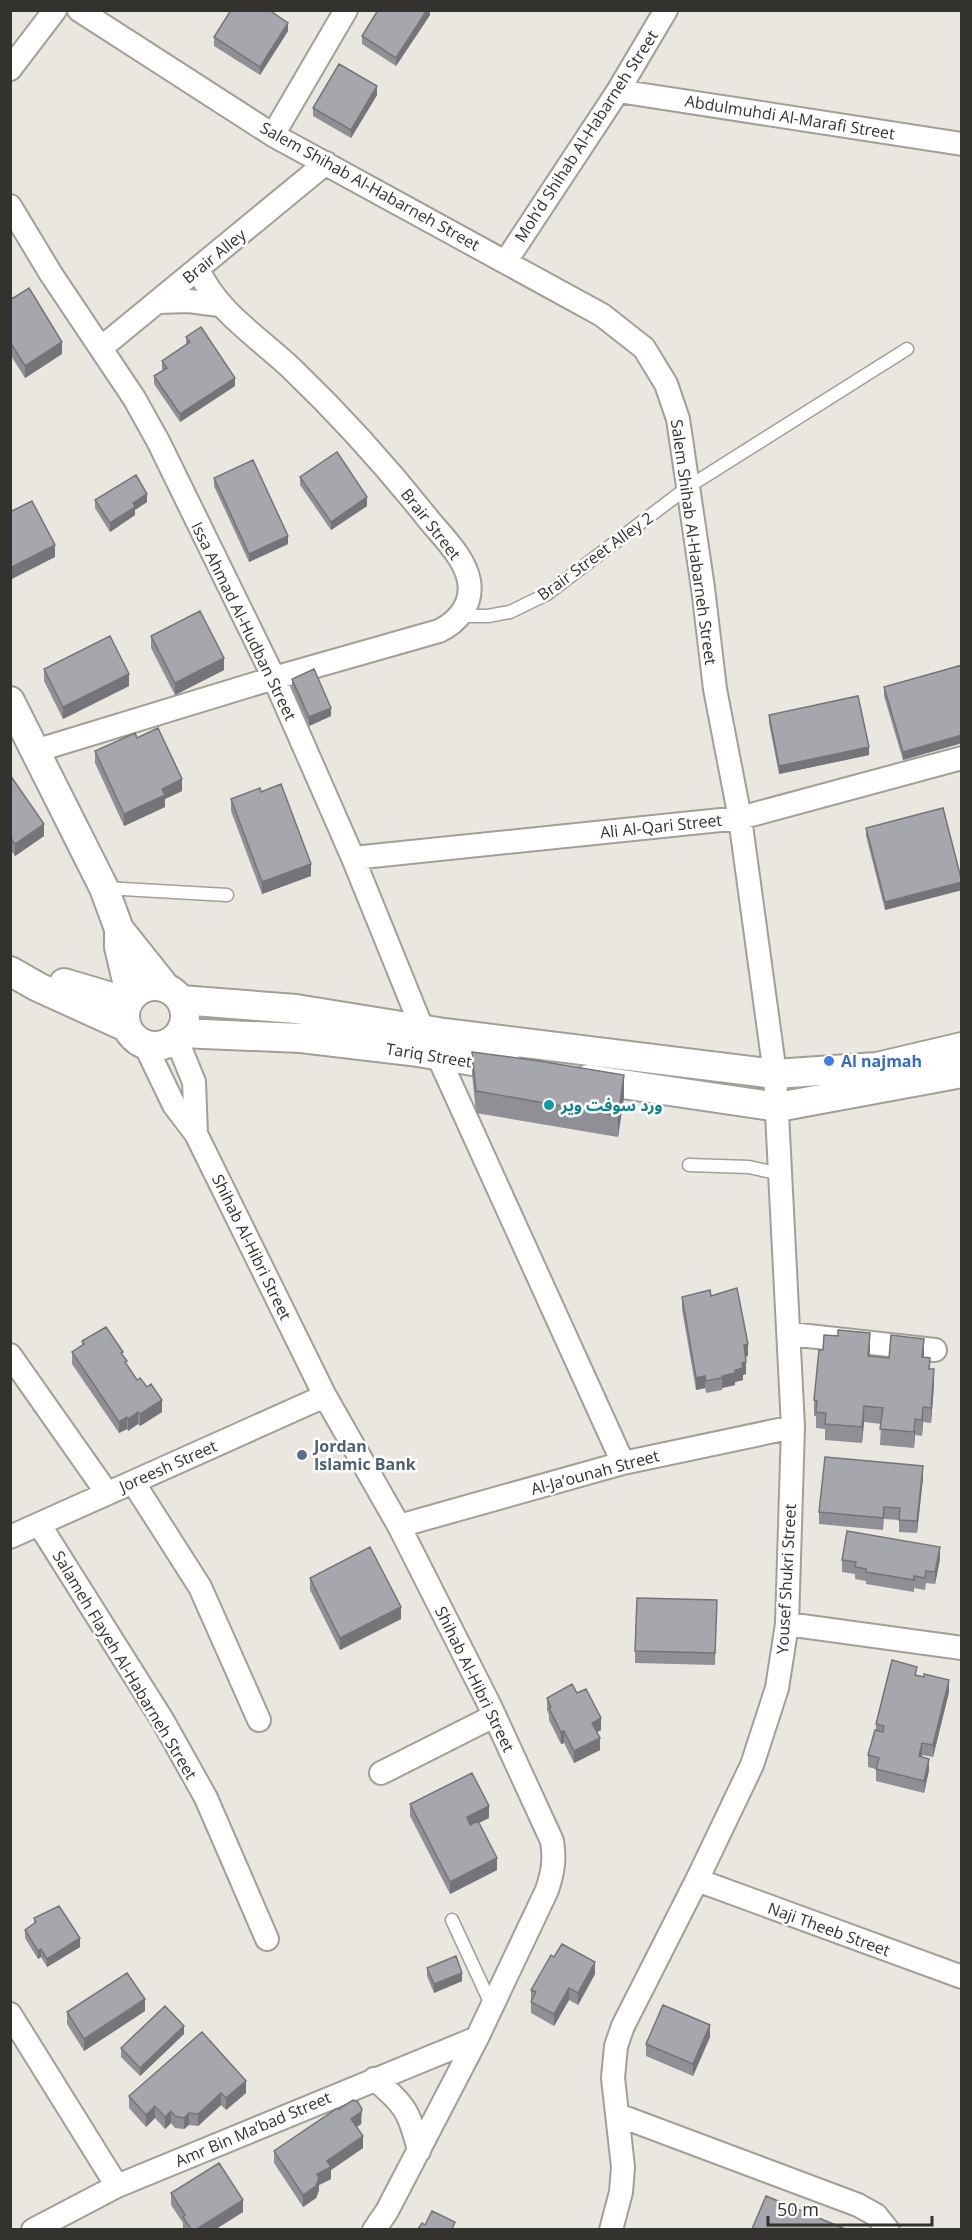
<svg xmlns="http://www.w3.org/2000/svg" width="972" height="2240" font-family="'Open Sans','Noto Sans Arabic',sans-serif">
<rect width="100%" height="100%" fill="#e9e7df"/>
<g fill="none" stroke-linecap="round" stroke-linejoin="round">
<g stroke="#a19f98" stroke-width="15">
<path id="service" d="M461 616H488L510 612 547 594 688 487 907 349
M105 888 227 895
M689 1165 749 1167 780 1174
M452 1920 491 2004"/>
</g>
<g stroke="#a19f98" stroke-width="26">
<path id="minor" d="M79 10 273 135 602 315 644 348 666 384 678 419 703 588 715 689 740 818 775 1074 793 1427 787 1624 777 1688 752 1765 697 1880 623 2026 616 2046 613 2078 623 2167 621 2192 611 2230
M10 69 55 10
M618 91 962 144
M273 135 346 10
M10 206 51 274 134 398 158 441 274 678 353 858 422 1028 438 1056 623 1463
M506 261 618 91 666 10
M157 302 189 301 219 305
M101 348 326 163
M35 751 274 678 439 631C458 622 473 604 469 581 465 558 443 537 429 520 387 467 340 415 291 368 257 336 217 312 198 269
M353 858 740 818 962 758
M176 1038 194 1082 196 1134
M145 1045 174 1105 196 1134 325 1396 399 1526 490 1706 552 1841C555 1859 553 1872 547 1890L477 2038 387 2211 374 2230
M790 1334 935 1350
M10 1355 107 1493
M133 1482 200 1587 259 1720
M39 1524 163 1721 206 1798 267 1939
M399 1526 623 1463 793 1427
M10 1537 325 1396
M787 1624 962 1648
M381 1773 494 1716
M697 1880 962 1977
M10 2014 117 2186
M374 2079C405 2104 410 2113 419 2151
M618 2115 858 2205 876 2215 888 2230
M33 2230 117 2186 477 2038"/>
</g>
<g stroke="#a19f98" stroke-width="32">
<path id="tertiary" d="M10 701 104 888 119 929 166 988
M119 929V947L131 998
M10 971 38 987 126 1027
M64 983 128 1002
M125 1016a30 30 0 1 1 60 0a30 30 0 1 1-60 0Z
M181 1000 296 1009 444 1033 775 1074 877 1067 962 1047
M180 1033 301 1038 411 1051 509 1067
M588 1079 778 1107 962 1073"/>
</g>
<use href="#service" stroke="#fff" stroke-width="12"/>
<use href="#minor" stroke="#fff" stroke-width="22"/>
<use href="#tertiary" stroke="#fff" stroke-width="28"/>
</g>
<path fill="#8f8f95" d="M430 10V15L396 66 362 44V36Z
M288 31 260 75 214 46V37Z
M377 95 351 138 313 116V108Z
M10 300 62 354 25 378 10 354Z
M186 337 235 386 180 422 154 384V376L163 370 162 369V361L186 344Z
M300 477 367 506 331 530 300 485Z
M214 478 288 544 249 562 214 486Z
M95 500 147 502 135 510V515L110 532 95 508Z
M151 636 224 670 175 695 151 648Z
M962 665V743L903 760 884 696V687Z
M44 669 129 686 63 719 44 681Z
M292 679 331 716 309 726 292 687Z
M769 715 869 755 779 774 769 723Z
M137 738 182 791 165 799V807L124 826 95 763V751Z
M10 775 44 836 15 856 10 849Z
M261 792 311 876 262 894 231 811V799Z
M866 828 962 880V890L885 910 866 836Z
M472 1052 624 1097 618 1137 476 1113 472 1074Z
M711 1296 748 1356 745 1357 746 1374 743 1375V1380L735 1382V1385L722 1388V1390L706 1393 705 1388 696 1390 682 1309V1297Z
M82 1341 123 1355 127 1365 137 1380 162 1412 140 1426 138 1424 128 1431 127 1429 119 1433 72 1364V1352L82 1345Z
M870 1349 869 1356 889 1358 924 1354V1358L930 1369 934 1385 931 1423 923 1422 922 1436 915 1435 914 1448 880 1445 881 1424 864 1422 862 1443 825 1440V1429L816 1428V1416H814V1400Z
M923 1478 917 1533 899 1532V1520L884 1519 883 1530 819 1524V1512Z
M940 1559 935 1584 926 1583 925 1590 914 1588V1592L866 1584V1581L855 1579V1574L842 1572V1560Z
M310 1578 401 1619 340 1650 310 1590Z
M717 1600 715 1665 635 1663V1651Z
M917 1676 949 1692 933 1757 922 1755 921 1757 929 1770 924 1793 876 1781V1769L868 1767V1755L876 1730V1724Z
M577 1693 601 1730 597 1732 600 1750 574 1763 564 1743 561 1744 549 1720V1715L547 1710V1698Z
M410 1804 489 1818 478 1823 497 1870 450 1894 410 1816Z
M34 1918 80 1947 47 1967 41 1957 38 1959 25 1938V1930L34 1924Z
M554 1957 595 1974 578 2005 569 2000 554 2026 531 2013V1990Z
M427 1968 462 1981 434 1993 427 1976Z
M145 2011 84 2051 67 2024V2012Z
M202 2032 246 2093 226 2110 221 2105 198 2126 189 2125 184 2129 175 2128 171 2123 165 2129 155 2118 146 2127 129 2108V2096Z
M184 2034 140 2076 121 2057V2048Z
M710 2037 693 2076 646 2056V2044Z
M362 2121 361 2124 357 2127 363 2148 331 2170V2179L319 2185V2190L316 2198 303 2207 274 2163V2151Z
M171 2193 243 2212 216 2229H183V2223L171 2205Z"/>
<path fill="#747479" d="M427 10H430V15L396 66V58Z
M288 23V31L260 75V67Z
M377 86V95L351 138V130Z
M62 342V354L25 378V366Z
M235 378V386L180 422V414Z
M147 494V502L135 510V515L110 532V523L133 503Z
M367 497V506L331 530V522Z
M288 536V544L249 562V554Z
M55 545V557L10 580V568Z
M224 658V670L175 695V683Z
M129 674V686L63 719V707Z
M331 708V716L309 726V717Z
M962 735V743L903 760V752Z
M869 747V755L779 774V766Z
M182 779V791L165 799V807L124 826V814L162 789Z
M44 824V836L15 856V844Z
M311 864V876L262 894V882Z
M962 882V890L885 910V902Z
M624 1075V1097L618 1137V1116Z
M870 1333V1349L868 1371V1356Z
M924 1339V1354L922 1373V1357Z
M748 1344V1356L744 1357V1345Z
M746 1362V1374L743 1375V1380L735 1382V1385L722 1388V1376L735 1370 742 1363Z
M934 1369V1385L931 1423V1408Z
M705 1376V1388L696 1390V1378Z
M162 1400V1412L140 1426V1414Z
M864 1406V1422L862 1443V1427Z
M923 1407V1422L922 1436V1420Z
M138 1412V1424L128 1431V1419Z
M127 1417V1429L119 1433V1422Z
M915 1419V1435L914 1448V1432Z
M923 1466V1478L917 1533V1521Z
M940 1547V1559L935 1584V1572Z
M401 1607V1619L340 1650V1638Z
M949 1680V1692L933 1757V1745Z
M601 1718V1730L592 1735V1723Z
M564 1731V1743L561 1744V1732Z
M600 1738V1750L574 1763V1751Z
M922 1743V1755L919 1768V1756Z
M929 1759V1770L924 1793V1781Z
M489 1806V1818L467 1829V1817Z
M497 1858V1870L450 1894V1882Z
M80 1938V1947L47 1967V1959Z
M41 1949V1957L38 1959V1951Z
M595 1962V1974L578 2005V1993Z
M462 1973V1981L434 1993V1984Z
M569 1988V2000L554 2026V2014Z
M145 1999V2011L84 2051V2039Z
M710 2025V2037L693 2076V2064Z
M184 2026V2034L140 2076V2068Z
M246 2081V2093L226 2110V2098Z
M221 2093V2105L198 2126V2114Z
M155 2106V2118L146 2127V2115Z
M362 2109 361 2124 351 2131V2119Z
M171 2111V2123L165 2129V2117Z
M189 2113V2125L184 2129V2118Z
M363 2136V2148L331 2170V2179L319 2185V2190L316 2198 303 2207V2195L327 2161Z
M243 2200V2212L216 2229H197Z"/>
<path fill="#a6a6ad" stroke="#747479" stroke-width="1.5" d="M231 10H269L288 23 260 67 214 37Z
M378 10H427L396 58 362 36Z
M339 64 377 86 351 130 313 108Z
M29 288 62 342 25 366 10 342V300Z
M201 327 235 378 180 414 154 376 167 368 162 361 190 342 186 337Z
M337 452 367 497 331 522 300 477Z
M253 460 288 536 249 554 214 478Z
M136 475 147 494 133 503 135 507 110 523 95 500Z
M32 501 55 545 10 568V512Z
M200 611 224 658 175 683 151 636Z
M110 636 129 674 63 707 44 669Z
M962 665V735L903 752 884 687Z
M314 669 331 708 309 717 292 679Z
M858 696 869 747 779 766 769 715Z
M158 728 182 779 162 789 165 795 124 814 95 751 135 733 137 738Z
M10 775 44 824 15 844 10 837Z
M281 784 311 864 262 882 231 799 260 788 261 792Z
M943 808 962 882 885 902 866 828Z
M472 1052 539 1061 624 1075 618 1116 476 1091Z
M737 1288 748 1344 744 1345 746 1362 742 1363 743 1368 735 1370V1373L722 1376V1378L706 1381 705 1376 696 1378 682 1297 710 1290 711 1296Z
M106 1327 123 1352 121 1353 127 1361 125 1362 137 1380 140 1378 147 1387 151 1384 162 1400 140 1414 138 1412 128 1419 127 1417 119 1422 72 1352 84 1344 82 1341Z
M838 1330 870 1333 868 1356 889 1358 891 1335 924 1339 922 1357 930 1358 929 1369H934L931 1408 923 1407 922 1420 915 1419 914 1432 880 1429 883 1408 864 1406 862 1427 825 1424 826 1413 816 1412 817 1401 814 1400 819 1350H823L824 1335 838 1336Z
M825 1457 923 1466 917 1521 899 1520 900 1508 884 1507 883 1518 819 1512Z
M847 1531 940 1547 935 1572 926 1571 925 1578 914 1576V1580L866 1572V1569L855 1567 856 1562 842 1560Z
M370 1547 401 1607 340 1638 310 1578Z
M637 1598 717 1600 715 1653 635 1651Z
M892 1660 917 1667 915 1675 924 1677V1674L949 1680 933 1745 922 1743 919 1756 929 1759 924 1781 876 1769 879 1758 868 1755 875 1730 883 1732 884 1726 876 1724Z
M572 1684 577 1693 586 1689 601 1718 592 1723 600 1738 574 1751 564 1731 561 1732 549 1708 551 1707 547 1698Z
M472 1773 489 1806 467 1817 470 1825 478 1821 497 1858 450 1882 410 1804Z
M59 1906 80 1938 47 1959 41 1949 38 1951 25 1930 36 1922 34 1918Z
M562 1944 595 1962 578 1993 569 1988 554 2014 531 2002 536 1992 531 1990 551 1955 554 1957Z
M456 1956 462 1973 434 1984 427 1968Z
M127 1973 145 1999 84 2039 67 2012Z
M663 2005 710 2025 693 2064 646 2044Z
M165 2006 184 2026 140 2068 121 2048Z
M202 2032 246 2081 226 2098 221 2093 198 2114 189 2113 184 2118 175 2116 171 2111 165 2117 155 2106 146 2115 129 2096Z
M353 2100 358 2102 362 2109 361 2112 351 2119 363 2136 327 2161 331 2167 317 2174 319 2178 316 2186 303 2195 274 2151 336 2109H339Z
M219 2163 243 2200 197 2229H191L183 2217 185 2215 171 2193Z
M766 2196 843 2228 842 2229H752Z
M432 2211 455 2222 452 2229H418L422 2223 425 2225Z"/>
<circle fill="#3f7fe0" stroke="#fff" stroke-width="2" cx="829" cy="1061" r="6"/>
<circle fill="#0f9aa8" stroke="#fff" stroke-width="2" cx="549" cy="1105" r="6"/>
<circle fill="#5c6f8a" stroke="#fff" stroke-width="2" cx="302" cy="1455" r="6"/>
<g text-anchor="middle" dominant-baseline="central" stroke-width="5" stroke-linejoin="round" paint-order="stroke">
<g font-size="16" fill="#33322f" stroke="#fff">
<text transform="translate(790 117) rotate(9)">Abdulmuhdi Al-Marafi Street</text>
<text transform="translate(586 136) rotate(-57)">Moh’d Shihab Al-Habarneh Street</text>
<text transform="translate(370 186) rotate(29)">Salem Shihab Al-Habarneh Street</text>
<text transform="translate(214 256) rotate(-39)">Brair Alley</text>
<text transform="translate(431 524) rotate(52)">Brair Street</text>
<text transform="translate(694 542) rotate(82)">Salem Shihab Al-Habarneh Street</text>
<text transform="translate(595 556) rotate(-36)">Brair Street Alley 2</text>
<text transform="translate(244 621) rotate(64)">Issa Ahmad Al-Hudban Street</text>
<text transform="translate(661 826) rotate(-6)">Ali Al-Qari Street</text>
<text transform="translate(429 1055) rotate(9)">Tariq Street</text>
<text transform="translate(252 1247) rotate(64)">Shihab Al-Hibri Street</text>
<text transform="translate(168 1466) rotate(-24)">Joreesh Street</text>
<text transform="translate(595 1472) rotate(-15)">Al-Ja’ounah Street</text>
<text transform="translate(786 1579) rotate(-87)">Yousef Shukri Street</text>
<text transform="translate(125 1665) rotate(59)">Salameh Flayeh Al-Habarneh Street</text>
<text transform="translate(475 1679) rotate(64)">Shihab Al-Hibri Street</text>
<text transform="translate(829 1929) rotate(20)">Naji Theeb Street</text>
<text transform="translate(253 2129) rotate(-23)">Amr Bin Ma’bad Street</text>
</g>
<g font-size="16" font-weight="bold" fill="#366cbe" stroke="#fff" text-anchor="start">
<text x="841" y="1061">Al najmah</text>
</g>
<g font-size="16" font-weight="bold" fill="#0d838f" stroke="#fff" text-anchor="start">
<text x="561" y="1105">ورد سوفت وير</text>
</g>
<g font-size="16" font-weight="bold" fill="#4e5e75" stroke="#fff" text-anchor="start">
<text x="314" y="1446">Jordan<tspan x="314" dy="18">Islamic Bank</tspan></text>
</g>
</g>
<rect width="972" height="2240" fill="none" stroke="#33322f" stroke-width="24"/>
<path d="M768 2216v9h164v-9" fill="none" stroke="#33322f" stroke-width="3"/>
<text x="777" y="2216" font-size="18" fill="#33322f" stroke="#ffffff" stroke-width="4.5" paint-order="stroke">50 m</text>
</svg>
